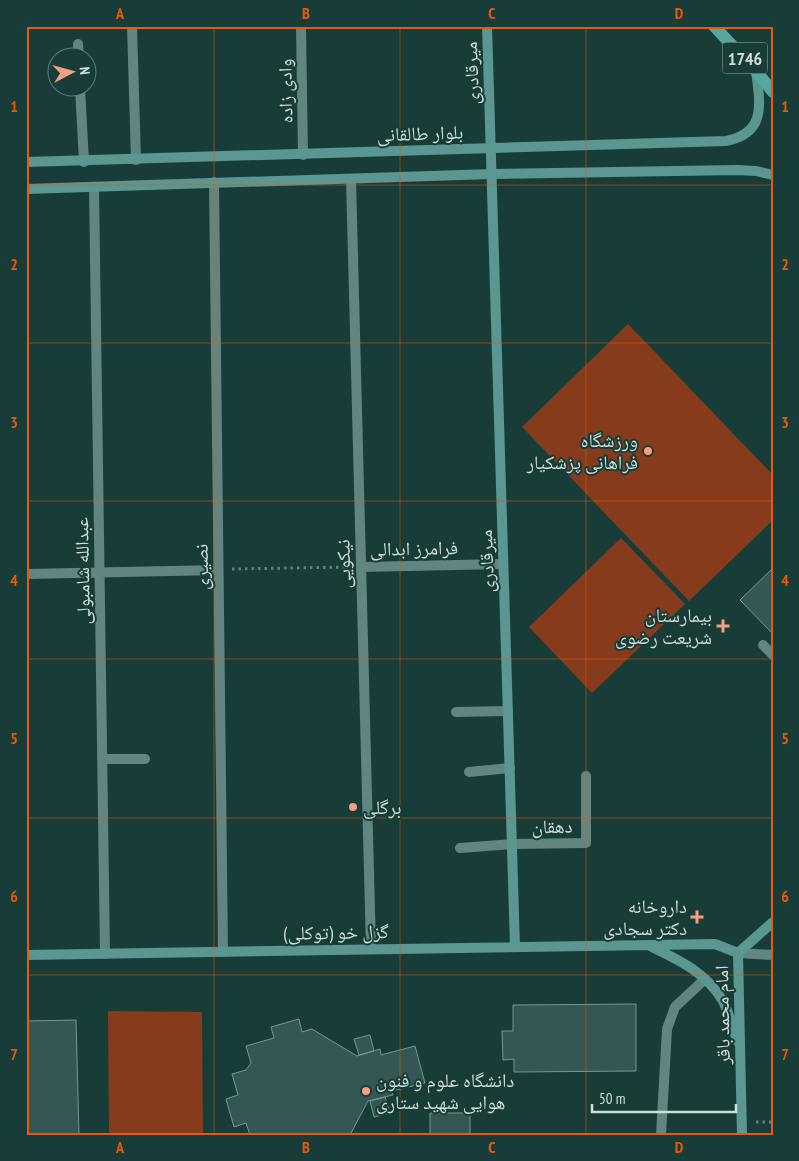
<svg xmlns="http://www.w3.org/2000/svg" width="799" height="1161" font-family="'PT Sans Narrow','Noto Naskh Arabic',sans-serif">
<rect width="100%" height="100%" fill="#183c38"/>
<path fill="#863c1c" d="M628 324 773 475V520L689 601 522 427Z
M621 538 685 604 592 693 529 627Z
M108 1011 202 1012 203 1135H109Z"/>
<path fill="#345753" stroke="#739994" d="M773 568V634L740 600Z
M636 1004V1071L514 1072V1059L503 1060 502 1031H513V1005Z
M299 1019 302 1032 312 1029 357 1056 380 1049 381 1055 415 1046 425 1083 392 1091 393 1095 368 1101 350 1135H250L246 1123 234 1127 226 1099 238 1095 232 1074 246 1070 251 1063 246 1046 274 1038 271 1027Z
M76 1020 79 1135H26V1021Z
M370 1035 374 1051 359 1055 354 1039Z
M385 1097 390 1113 374 1117 370 1101Z
M430 1113H470V1135H430Z"/>
<g fill="none" stroke-linecap="round" stroke-linejoin="round">
<path stroke="#63807c" stroke-width="3" stroke-dasharray="2.5 4" stroke-linecap="butt" d="M232 569 348 567
M756 1122H773"/>
<path stroke="#618681" stroke-width="10" d="M763 645 773 655
M661 1135 667 1029 675 1007 705 979"/>
<path stroke="#618681" stroke-width="10" d="M132 26 136 160
M301 26 303 155
M78 44 79 58
M80 88 84 162
M351 179 371 949
M214 182 223 952
M94 187 105 954
M361 567 503 564
M26 574 218 570
M456 712 508 711
M102 759H145
M469 772 510 768
M460 848 512 844 586 843V776
M738 953 773 955"/>
<path stroke="#5c9690" stroke-width="10" d="M487 26 515 947
M26 162 726 141C767 133 760 103 756 71
M26 189 492 174 737 170 756 171 773 175
M650 946C679 960 706 972 723 1001 729 1013 733 1028 737 1041
M738 953 742 1135
M738 953 773 922
M26 955 715 944 738 953"/>
<path stroke="#58a79e" stroke-width="12" d="M714 26 756 71 773 92"/>
</g>
<path fill="none" stroke="#e8590c" stroke-width="1" stroke-opacity="0.55" d="M214 26V1135M400 26V1135M586 26V1135M26 185H773M26 343H773M26 501H773M26 659H773M26 818H773M26 975H773"/>
<g fill="#f2a080" stroke="#183c38" stroke-width="2">
<circle cx="648" cy="451" r="5"/>
<path d="M720.5 618.5h5v5h5v5h-5v5h-5v-5h-5v-5h5z"/>
<circle cx="353" cy="807" r="5"/>
<path d="M694.5 909.5h5v5h5v5h-5v5h-5v-5h-5v-5h5z"/>
<circle cx="366" cy="1091" r="5"/>
</g>
<g text-anchor="middle" dominant-baseline="central" stroke-width="4" stroke-linejoin="round" paint-order="stroke">
<rect fill="#183c38" stroke="#96aeab" stroke-width="1" x="722.5" y="42.5" width="45" height="31" rx="4"/>
<g font-size="18" font-weight="bold" fill="#ccdfdc">
<text x="745" y="58">1746</text>
</g>
<g font-size="19" fill="#ccdfdc" stroke="#183c38">
<text transform="translate(471 73) rotate(-92)">میرقادری</text>
<text transform="translate(285 91) rotate(-91)">وادی زاده</text>
<text transform="translate(420 133) rotate(-2)">بلوار طالقانی</text>
<text transform="translate(414 548) rotate(-1)">فرامرز ابدالی</text>
<text transform="translate(486 561) rotate(-92)">میرقادری</text>
<text transform="translate(343 564) rotate(-91)">نیکویی</text>
<text transform="translate(201 567) rotate(-91)">نصیری</text>
<text transform="translate(82 571) rotate(-91)">عبدالله شامبولی</text>
<text transform="translate(552 826) rotate(-1)">دهقان</text>
<text transform="translate(336 932) rotate(-1)">گزل خو (توکلی)</text>
<text transform="translate(722 1015) rotate(-91)">امام محمد باقر</text>
</g>
<g font-size="19" fill="#ccdfdc" stroke="#183c38" text-anchor="end">
<text x="638" y="440">ورزشگاه<tspan x="638" dy="22">فراهانی پزشکیار</tspan></text>
<text x="712" y="615">بیمارستان<tspan x="712" dy="22">شریعت رضوی</tspan></text>
<text x="363" y="807" text-anchor="start">برگلی</text>
<text x="687" y="906">داروخانه<tspan x="687" dy="22">دکتر سجادی</tspan></text>
<text x="376" y="1080" text-anchor="start">دانشگاه علوم و فنون<tspan x="376" dy="22">هوایی شهید ستاری</tspan></text>
</g>
</g>
<rect width="799" height="1161" fill="none" stroke="#183c38" stroke-width="55"/>
<g transform="translate(72 72) rotate(84)"><circle r="24" fill="#183c38" stroke="#607d7a"/>
<path d="M0-4L9 19L0 12L-9 19Z" fill="#f2a080"/>
<text y="-8" font-size="14" font-weight="bold" text-anchor="middle" fill="#ccdfdc">N</text>
</g>
<path d="M592 1104v8h144v-8" fill="none" stroke="#ccdfdc" stroke-width="2.5"/>
<text x="599" y="1104" font-size="15" fill="#ccdfdc" stroke="#183c38" stroke-width="4" paint-order="stroke">50 m</text>
<rect x="28" y="28" width="744" height="1106" fill="none" stroke="#e8590c" stroke-width="2"/>
<g font-size="16" text-anchor="middle" font-weight="bold" fill="#e8590c">
<text x="120" y="19">A</text>
<text x="306" y="19">B</text>
<text x="492" y="19">C</text>
<text x="679" y="19">D</text>
<text x="14" y="112">1</text>
<text x="785" y="112">1</text>
<text x="14" y="270">2</text>
<text x="785" y="270">2</text>
<text x="14" y="428">3</text>
<text x="785" y="428">3</text>
<text x="14" y="586">4</text>
<text x="785" y="586">4</text>
<text x="14" y="744">5</text>
<text x="785" y="744">5</text>
<text x="14" y="902">6</text>
<text x="785" y="902">6</text>
<text x="14" y="1060">7</text>
<text x="785" y="1060">7</text>
<text x="120" y="1153">A</text>
<text x="306" y="1153">B</text>
<text x="492" y="1153">C</text>
<text x="679" y="1153">D</text>
</g>
</svg>
